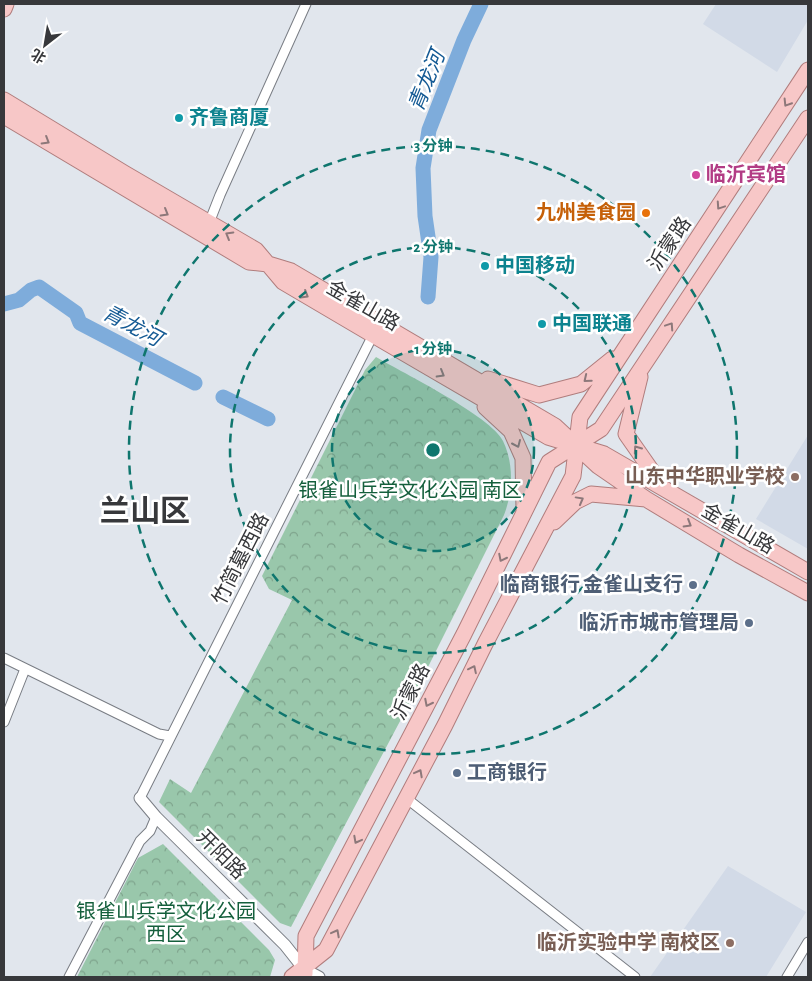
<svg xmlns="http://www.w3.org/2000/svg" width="812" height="981" font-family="'Alegreya Sans','Noto Sans SC',sans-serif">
<defs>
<pattern id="park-crowns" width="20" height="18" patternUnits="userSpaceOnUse" patternTransform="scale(1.25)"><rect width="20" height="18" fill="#99c7ab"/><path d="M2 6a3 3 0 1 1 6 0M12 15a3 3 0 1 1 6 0" fill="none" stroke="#7ea38c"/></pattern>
</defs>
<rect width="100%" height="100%" fill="#e1e6ed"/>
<path fill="#d2dae7" d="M716 4H808V20L777 72 703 24Z
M808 435V549L756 519Z
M728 866 806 912 766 977H650Z"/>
<path fill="url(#park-crowns)" d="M376 357C403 373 491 416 503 441 514 464 513 492 504 515L416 691 291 927 280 923 159 802 170 779 191 793 292 600 269 589 262 576 365 370Z
M163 844 269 950 275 960 270 977H77L138 858Z"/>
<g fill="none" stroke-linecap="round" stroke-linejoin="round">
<path stroke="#7eacdb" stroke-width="15" d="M428 297 431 257 425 216 423 168 429 130 464 40 481 4
M4 304 19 300 31 290 39 287 76 313 80 323 195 383
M223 397 268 419"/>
<g stroke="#797d84" stroke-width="11">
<path id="minor" d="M209 223 220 195 306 4
M4 658 159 734 170 736
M4 722 25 669
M140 798 373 335
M406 798 635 977
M69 977 140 841 150 831 156 817
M787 977 808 942"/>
</g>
<g stroke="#797d84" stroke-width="13">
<path id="tertiary" d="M140 798 156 817 285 945 304 969 319 977"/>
</g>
<g stroke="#b07d7d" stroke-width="17">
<path id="primary" d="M4 9 6 4
M4 100 124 173 256 250 283 282 373 335 548 437 604 454 808 572
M4 116 249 262 268 264 291 271 555 426 598 466 646 499 739 555 808 593
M640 377 626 434 661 484
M488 379 539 395 581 384 612 359
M485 407 511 431 523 458 524 510
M554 522 575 502 591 494 646 499
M305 974 306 936 464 634 549 462 601 429 808 118
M292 977 326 950 445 725 485 644 573 476 580 417 808 70"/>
</g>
<use href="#minor" stroke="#fff" stroke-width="9"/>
<use href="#tertiary" stroke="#fff" stroke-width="11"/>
<use href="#primary" stroke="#f7c7c7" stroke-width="15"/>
</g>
<defs><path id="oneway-chevron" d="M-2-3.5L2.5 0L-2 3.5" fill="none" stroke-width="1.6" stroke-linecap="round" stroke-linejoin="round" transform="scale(1.25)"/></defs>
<g stroke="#8d787a">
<use href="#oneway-chevron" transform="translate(787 103) rotate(122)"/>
<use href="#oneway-chevron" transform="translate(46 141) rotate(31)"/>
<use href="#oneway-chevron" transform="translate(720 206) rotate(124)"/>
<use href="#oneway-chevron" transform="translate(165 213) rotate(30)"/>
<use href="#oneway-chevron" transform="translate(229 235) rotate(-150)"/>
<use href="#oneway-chevron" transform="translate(305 295) rotate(31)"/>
<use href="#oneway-chevron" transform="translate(670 326) rotate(-56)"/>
<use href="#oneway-chevron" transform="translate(441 374) rotate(30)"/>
<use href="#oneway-chevron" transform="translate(587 379) rotate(141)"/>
<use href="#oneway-chevron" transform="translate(517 444) rotate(66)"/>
<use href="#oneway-chevron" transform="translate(637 449) rotate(-125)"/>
<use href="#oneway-chevron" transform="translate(580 500) rotate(-29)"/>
<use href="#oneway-chevron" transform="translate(688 524) rotate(31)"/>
<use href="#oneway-chevron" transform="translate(502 558) rotate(117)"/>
<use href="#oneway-chevron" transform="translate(473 669) rotate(-64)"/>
<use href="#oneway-chevron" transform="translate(428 703) rotate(117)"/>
<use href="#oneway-chevron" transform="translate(419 773) rotate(-62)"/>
<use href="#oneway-chevron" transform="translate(357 840) rotate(118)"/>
<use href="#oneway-chevron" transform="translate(336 933) rotate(-62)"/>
</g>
<circle cx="433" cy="450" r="101" fill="#0f766e" fill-opacity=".12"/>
<g fill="none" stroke="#0f766e" stroke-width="2.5" stroke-dasharray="9 6">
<circle cx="433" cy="450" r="101"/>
<circle cx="433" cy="450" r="203"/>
<circle cx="433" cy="450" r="304"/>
</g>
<g fill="#0f9aa8" stroke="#fff" stroke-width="2">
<circle cx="179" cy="118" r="5"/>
<circle cx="485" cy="266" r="5"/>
<circle cx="542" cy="324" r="5"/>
</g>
<circle fill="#d1479c" stroke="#fff" stroke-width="2" cx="696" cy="175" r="5"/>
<circle fill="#e8710a" stroke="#fff" stroke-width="2" cx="646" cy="213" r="5"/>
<g fill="#8d6e63" stroke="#fff" stroke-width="2">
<circle cx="795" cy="477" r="5"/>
<circle cx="730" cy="943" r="5"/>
</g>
<g fill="#5c6f8a" stroke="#fff" stroke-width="2">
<circle cx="693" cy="585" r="5"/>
<circle cx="749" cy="623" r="5"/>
<circle cx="457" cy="773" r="5"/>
</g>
<g text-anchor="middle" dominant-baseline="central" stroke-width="5" stroke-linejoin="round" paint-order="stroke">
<g font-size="20" font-weight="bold" fill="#0d838f" stroke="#fff" text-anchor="start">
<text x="189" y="118">齐鲁商厦</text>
<text x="495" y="266">中国移动</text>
<text x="552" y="324">中国联通</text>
</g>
<g font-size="20" font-weight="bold" fill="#b23c85" stroke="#fff" text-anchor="start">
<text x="706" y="175">临沂宾馆</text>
</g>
<g font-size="20" font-weight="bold" fill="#c56008" stroke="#fff" text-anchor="end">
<text x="636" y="213">九州美食园</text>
</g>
<g font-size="20" fill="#37383b" stroke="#fff">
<text transform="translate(670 244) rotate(-56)">沂蒙路</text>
<text transform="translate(363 306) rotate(30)">金雀山路</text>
<text transform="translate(738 529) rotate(30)">金雀山路</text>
<text transform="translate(241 559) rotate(-63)">竹简墓西路</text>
<text transform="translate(411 692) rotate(-63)">沂蒙路</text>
<text transform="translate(221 855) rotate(45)">开阳路</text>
</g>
<g font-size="20" font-weight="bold" fill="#785e54" stroke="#fff" text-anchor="end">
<text x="785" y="477">山东中华职业学校</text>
<text x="720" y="943">临沂实验中学 南校区</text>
</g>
<g font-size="20" fill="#145f3c" stroke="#fff">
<text x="410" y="491">银雀山兵学文化公园 南区</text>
<text x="166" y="912">银雀山兵学文化公园<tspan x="166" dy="23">西区</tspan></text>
</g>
<g font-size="20" font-weight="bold" fill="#4e5e75" stroke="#fff" text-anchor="end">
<text x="683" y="585">临商银行 金雀山支行</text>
<text x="739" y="623">临沂市城市管理局</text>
<text x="467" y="773" text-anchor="start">工商银行</text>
</g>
<g font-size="21" font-style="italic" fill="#145a94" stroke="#fff">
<text transform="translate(427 81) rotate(-68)">青龙河</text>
<text transform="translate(132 326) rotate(28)">青龙河</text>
</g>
<g font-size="30" font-weight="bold" fill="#37383b" stroke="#fff">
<text x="145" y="512">兰山区</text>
</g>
</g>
<circle cx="433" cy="450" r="8" fill="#0f766e" stroke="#fff" stroke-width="2.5"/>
<g font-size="15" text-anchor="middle" font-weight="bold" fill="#0f766e" stroke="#fff" stroke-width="5" stroke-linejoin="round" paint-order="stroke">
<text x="433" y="151">3 分钟</text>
<text x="433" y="252">2 分钟</text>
<text x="433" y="354">1 分钟</text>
</g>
<rect width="812" height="981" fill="none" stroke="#37383b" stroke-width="10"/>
<g transform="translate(45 45) rotate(211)" stroke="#ffffff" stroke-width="4" paint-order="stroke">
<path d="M0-4L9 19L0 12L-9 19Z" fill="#37383b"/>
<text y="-8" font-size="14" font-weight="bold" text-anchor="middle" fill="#37383b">北</text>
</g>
</svg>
